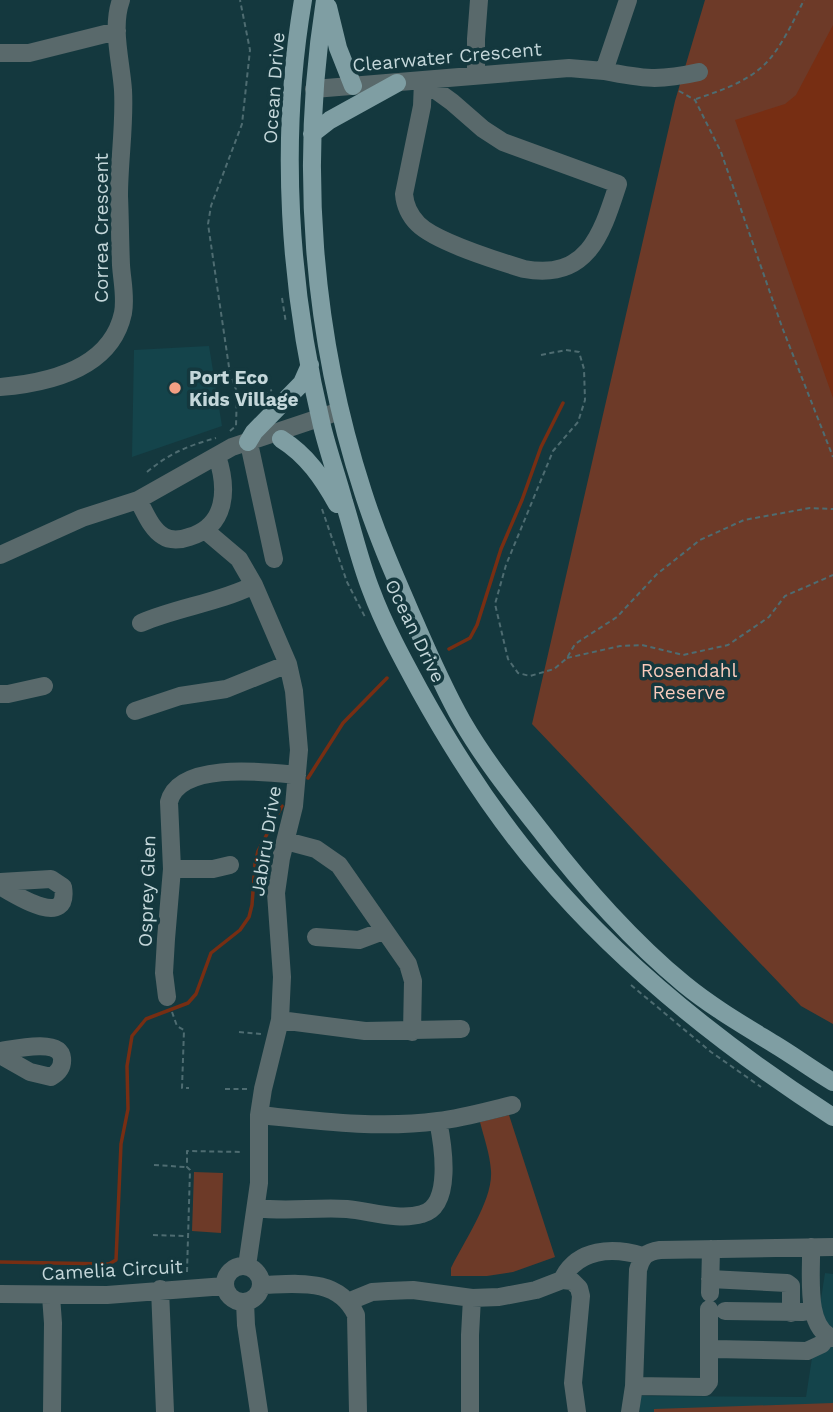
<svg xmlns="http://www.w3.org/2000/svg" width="833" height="1412" font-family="'Work Sans',sans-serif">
<rect width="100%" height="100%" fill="#14383e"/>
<path fill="#14444b" d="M209 346 222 426 132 457 134 350Z
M825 1273 833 1274V1412H640V1396L806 1397Z"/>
<path fill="#6d3a28" d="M705 0H833V1024L801 1006 532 724 675 101Z
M509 1115 555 1257 513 1272 487 1276H451V1268C464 1241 493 1200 491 1171 490 1154 484 1138 480 1122Z
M194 1172 223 1173 221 1233 192 1231Z
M833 1403V1412H654V1409Z"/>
<path fill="#772e13" d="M833 25V398L735 120 785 104 796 95Z"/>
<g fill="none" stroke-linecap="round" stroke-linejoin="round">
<path stroke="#772e13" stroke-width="3.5" d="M449 649 470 638 477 625 501 549 522 500 541 447 563 403
M308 778 343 723 387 678
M0 1262 109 1264 116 1260 121 1144 128 1109 127 1066 132 1036 146 1019 188 1003 196 994 211 953 240 930 249 917 252 905 255 864 258 851 282 806"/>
<path stroke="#4e6c71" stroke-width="2" stroke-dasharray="5 3.5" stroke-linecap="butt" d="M679 91 695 100 721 152 782 327 833 457
M696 99C719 91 745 83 764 65 780 50 794 20 804 0
M282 298 286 323
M541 355 566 350 579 352 584 369 585 400 578 422 553 451 506 565 495 604 508 659 518 673 530 676 554 669 567 658 575 644 617 617 657 574 700 540 744 520 810 508 833 509
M238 397 249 399 272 390
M230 431 236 426 237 392 230 374 208 224 211 206 242 124 250 50 240 0
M147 472C170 453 187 446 216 438
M322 509 347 582 365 617
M567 658 620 646 642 645 683 655 728 645 769 617 785 596 833 575
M631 985 711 1052 761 1087
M172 1012 177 1026 184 1030 182 1088H189
M239 1032 262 1034
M225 1089H249
M154 1165 185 1167
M153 1235 186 1236
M187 1272 190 1170 187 1167V1151L243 1152"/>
<path stroke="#59696b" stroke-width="18" d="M0 53H29L117 31
M604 71C644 79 659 81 699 72
M476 76V39L479 0
M423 81 452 102 483 129 503 142 618 184C602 233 588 281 524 269 498 261 436 242 418 224 410 216 405 206 404 194L422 106Z
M314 89 569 68 604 71 628 0
M0 387C49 383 111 369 123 313 126 297 122 281 121 265 120 242 120 219 119 196 119 161 125 125 123 90 121 61 111 28 121 0
M250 448 274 559
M138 500C145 512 151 529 163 536 170 541 181 540 189 537 227 526 228 489 217 456
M206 531 239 559 254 585 288 664 294 691 299 750 294 806 281 858 276 893 282 977 280 1020 263 1089 259 1115V1183L247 1266
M0 555 82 518 138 500 232 447 340 411
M141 623C178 607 218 603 254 585
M0 694H8L44 686
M135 711 180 696 226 689 288 664
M286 841 316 849 339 865 408 964 413 981 412 1032
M172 869H213L230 865
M0 882 51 879 63 887C70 930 15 895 0 886
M316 937 359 940 383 931
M167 997 164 973 166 939 172 869 169 802C179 761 266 772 297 775
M280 1020 365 1031 461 1029
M0 1051C14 1049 60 1038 62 1058 63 1067 58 1073 51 1077L30 1072 0 1055
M259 1115C318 1121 379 1129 438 1121 463 1118 487 1111 512 1105
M256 1208C287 1212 316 1207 347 1209 370 1211 399 1221 422 1214 453 1206 443 1145 438 1121
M811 1247C812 1272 804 1328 833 1338
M225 1284a18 18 0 1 1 36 0a18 18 0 1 1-36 0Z
M710 1279 787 1283 791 1286V1313
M562 1280C577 1248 613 1247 643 1256
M261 1285C297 1284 338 1277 356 1315L358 1412
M160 1289 165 1412
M710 1293 711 1249
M0 1294 107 1295 225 1286
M51 1296 53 1323 52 1412
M350 1301 372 1292 388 1291 413 1290 472 1298 499 1297 536 1290 562 1280 572 1281 579 1288 581 1296 573 1383 577 1412
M245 1302 246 1325 259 1412
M725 1311 803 1312
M710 1351 714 1349 807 1351 822 1344 827 1336
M634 1386 705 1387 709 1382V1309
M470 1412V1335L472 1298
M630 1412 634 1386 638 1270C642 1256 646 1252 660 1250L833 1247"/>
<path stroke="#7f9ea3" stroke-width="18" d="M303 0C279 140 289 288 322 426 328 451 337 476 344 502 353 531 360 562 371 590 384 625 402 658 420 691 455 754 495 816 542 871 624 968 726 1048 833 1117
M325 0C299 164 312 335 363 492 376 533 393 572 410 611 426 648 442 686 462 721 485 761 515 798 544 835 583 886 634 943 684 984 712 1007 743 1025 774 1044 794 1056 813 1070 833 1082
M328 7 338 48 353 86
M312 134 330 120 397 83
M281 439C307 455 323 479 337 504
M248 442 254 432 302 383 310 365"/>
</g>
<circle fill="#f39f83" stroke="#14383e" stroke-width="2.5" cx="175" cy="388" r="7"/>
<g text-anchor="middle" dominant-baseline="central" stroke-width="7" stroke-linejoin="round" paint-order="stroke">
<g font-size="19" fill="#c4d7da" stroke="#14383e">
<text transform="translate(447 57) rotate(-5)">Clearwater Crescent</text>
<text transform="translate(274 88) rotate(-86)">Ocean Drive</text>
<text transform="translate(101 228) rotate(-90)">Correa Crescent</text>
<text transform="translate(415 631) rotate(64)">Ocean Drive</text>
<text transform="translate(266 841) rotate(-81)">Jabiru Drive</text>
<text transform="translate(147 891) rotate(-88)">Osprey Glen</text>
<text transform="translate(112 1270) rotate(-3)">Camelia Circuit</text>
</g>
<g font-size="19" font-weight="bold" fill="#c4d7da" stroke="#14383e" text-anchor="start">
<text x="189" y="377">Port Eco<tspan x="189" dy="22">Kids Village</tspan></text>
</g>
<g font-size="19" fill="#f9cbbc" stroke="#14383e">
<text x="689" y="670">Rosendahl<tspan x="689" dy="22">Reserve</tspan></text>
</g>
</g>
</svg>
